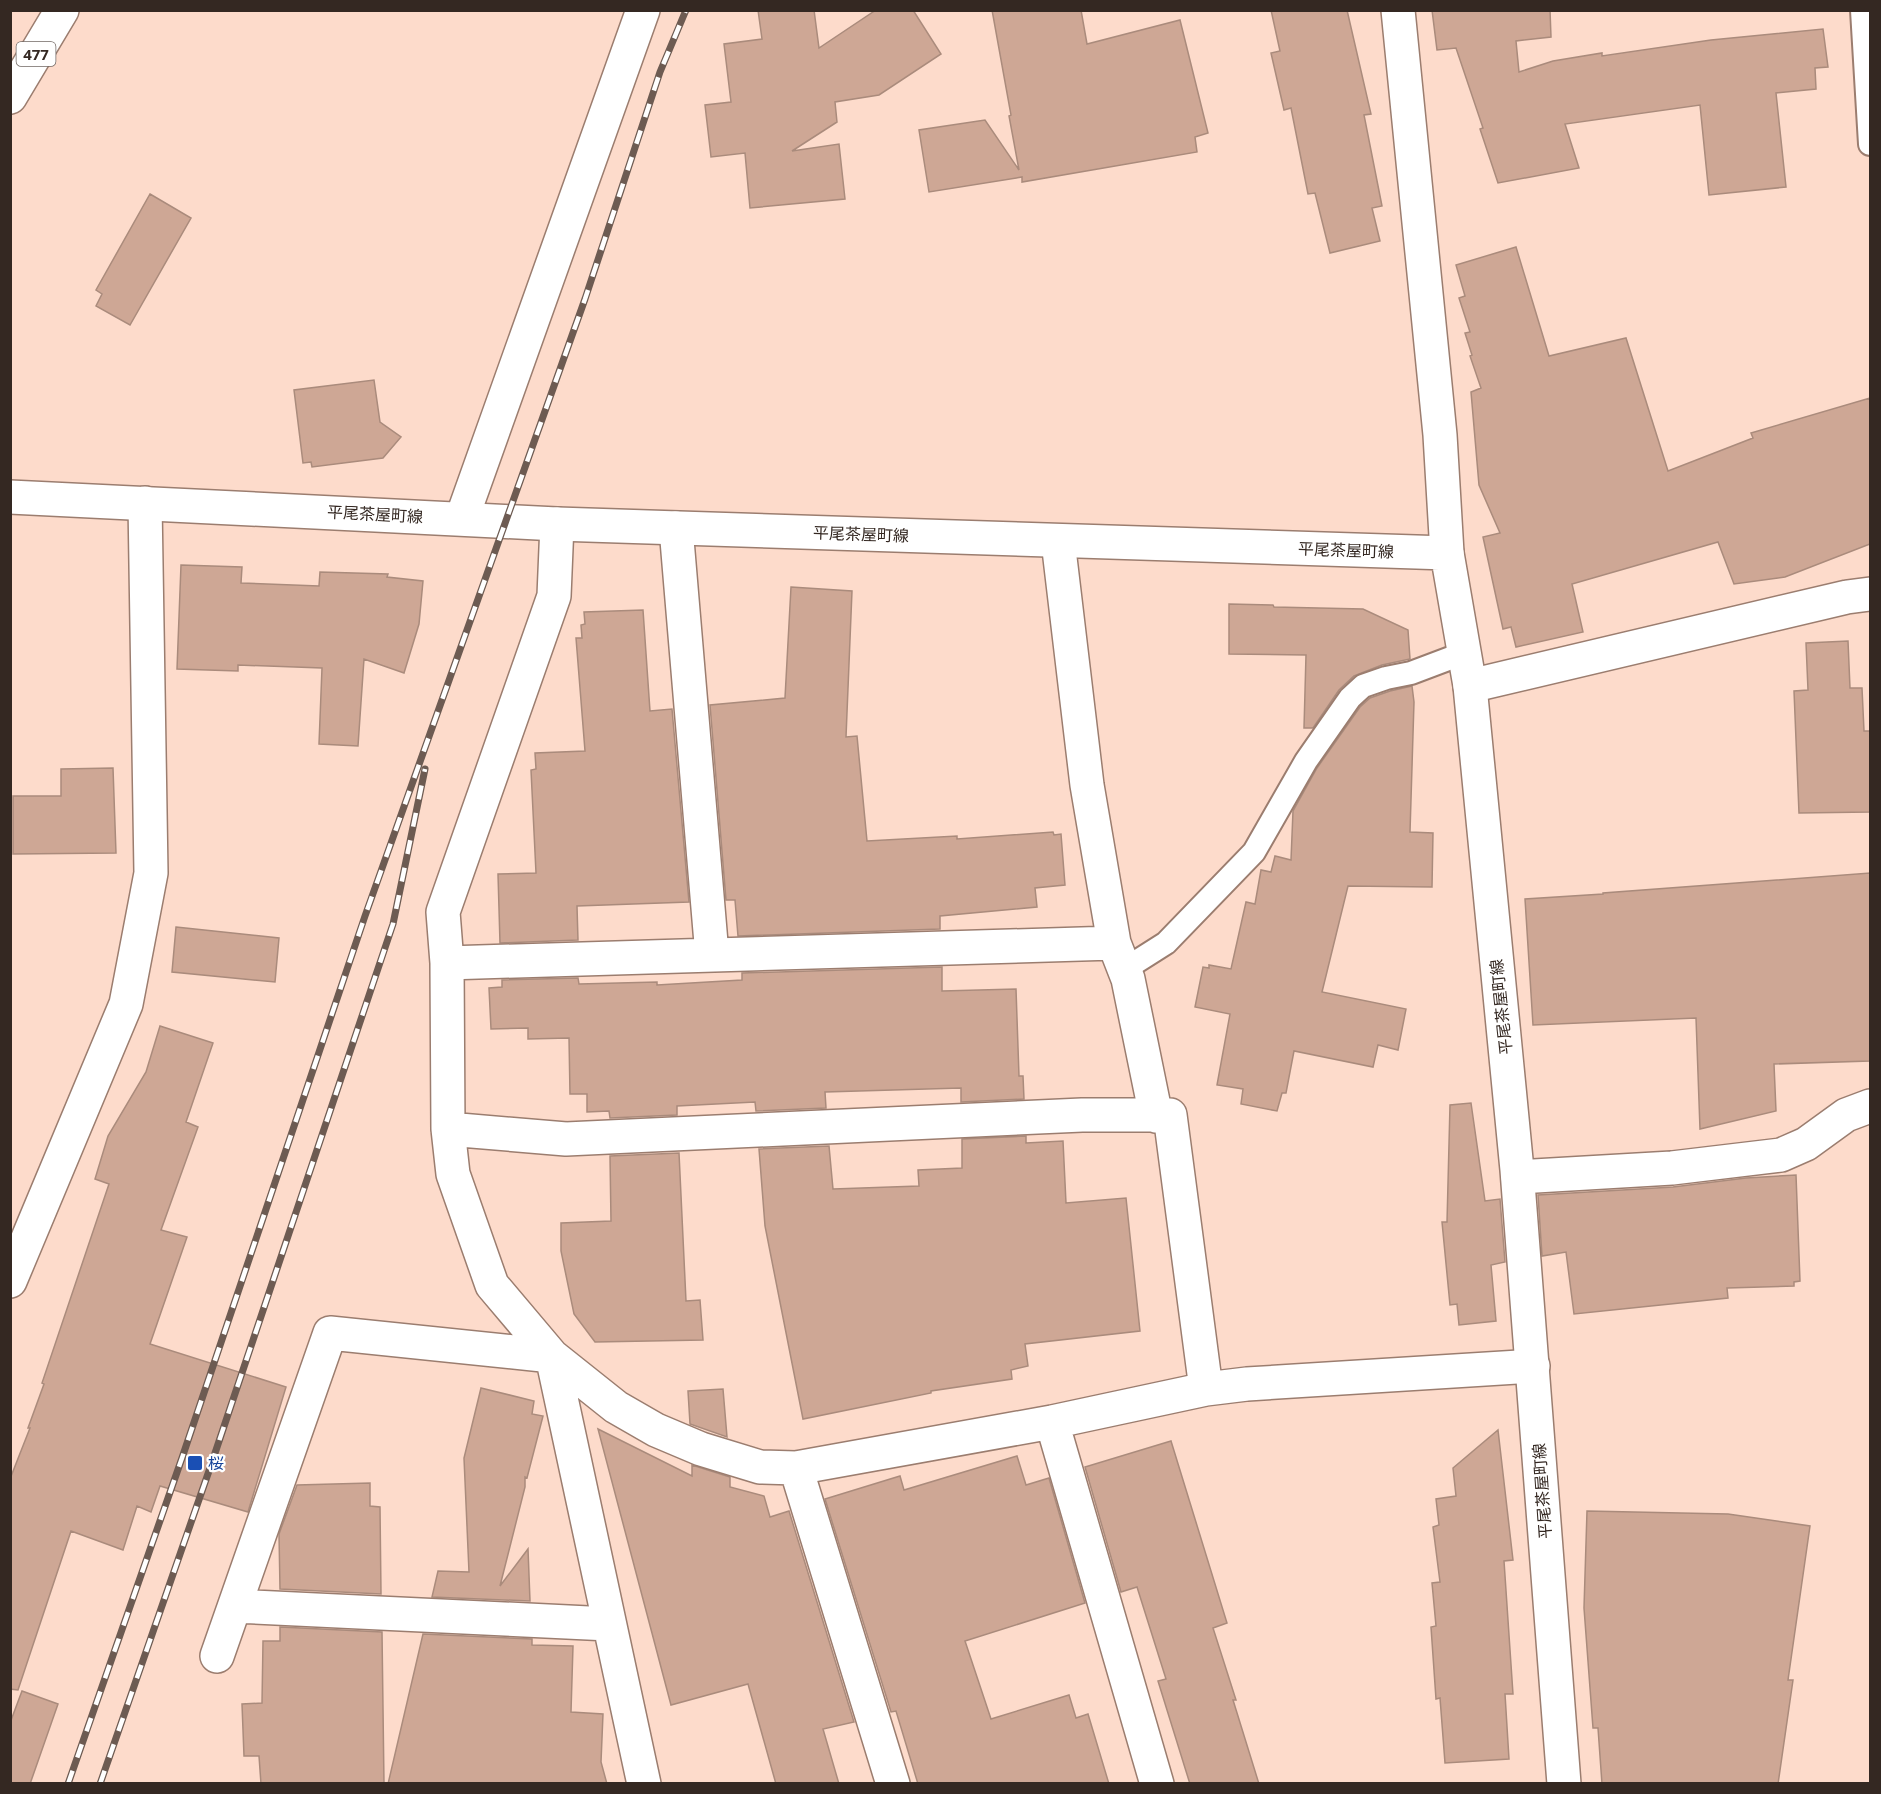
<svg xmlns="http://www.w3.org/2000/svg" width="1881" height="1794" font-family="'Open Sans','Noto Sans JP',sans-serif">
<rect width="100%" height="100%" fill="#fddbcb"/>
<path fill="#cea795" stroke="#aa8b7c" stroke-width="1.5" d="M758 10H814L819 48 876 10H913L941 54 879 95 835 102 837 122 792 151 839 144 845 199 750 208 745 153 711 157 705 105 731 102 724 44 762 39Z
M992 10H1081L1087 44 1180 20 1208 133 1195 137 1197 152 1022 182V177L929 192 919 130 985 120 1019 170 1009 116 1011 115Z
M1271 10H1347L1371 114 1364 115 1382 206 1372 208 1380 241 1330 253 1315 193 1308 194 1291 108 1284 110 1271 53 1280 51Z
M1432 10H1550L1551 37 1516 41 1519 72 1553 61 1602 53V56L1711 40 1823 29 1828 67 1815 68 1816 89 1776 93 1786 187 1709 195 1700 105 1565 124 1579 168 1498 183 1480 129 1483 128 1456 48 1437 50Z
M150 194 191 218 130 325 96 306 102 294 96 290Z
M1516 247 1549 356 1626 338 1668 471 1753 438 1751 433 1870 398V544L1785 577 1734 584 1718 542 1572 584 1583 632 1516 647 1511 627 1503 629 1483 537 1500 533 1479 485 1471 392 1481 388 1470 356 1472 355 1465 333 1470 332 1459 298 1465 296 1456 265Z
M374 380 380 422 401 437 383 458 312 467 311 462 303 463 294 390Z
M181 565 242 567 241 583 319 586 320 572 388 574 387 577 423 581 419 624 404 673 364 659 358 746 319 744 322 668 238 665V671L177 669Z
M791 587 852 591 846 737 857 736 867 841 957 836V839L1053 832 1054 835 1061 834 1065 885 1035 888 1037 907 940 916V929L738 936 735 900H726L710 705 785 698Z
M1229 604 1273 605 1274 607 1363 609 1408 630 1410 659 1382 665 1354 676 1339 690 1313 728H1304L1306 655 1229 654Z
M643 610 650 711 672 709 689 902 577 906 578 940 500 943 498 874 536 873 531 770 536 769 535 753 585 751 576 638H582L581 625 585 624 584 612Z
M1848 641 1850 688H1862L1864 731H1870V812L1799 813 1794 691 1808 690 1806 643Z
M1412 686 1414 702 1410 832 1433 833 1432 887 1348 886 1322 992 1406 1009 1398 1050 1378 1045 1373 1067 1294 1051 1286 1093H1282L1277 1111 1241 1104 1243 1089 1217 1085 1230 1014 1195 1007 1203 967 1209 968V965L1231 969 1246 902 1255 904 1261 870 1271 872 1275 856 1291 860 1293 811 1317 768 1360 707 1370 698 1390 691Z
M113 768 116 853 13 854V796H61V769Z
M1870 873V1061L1774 1064 1776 1111 1700 1129 1696 1018 1533 1025 1525 899 1603 894V893Z
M176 927 279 938 275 982 172 972Z
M942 967V991L1016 989 1019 1076H1023L1024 1099 961 1102V1088L825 1092 826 1108 756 1111 755 1102 677 1106V1115L610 1118 609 1111 587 1112V1094H570L569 1038 528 1039V1028L491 1029 489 988 502 987V980L578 978 579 984 657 982V985L742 980V973Z
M160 1026 213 1043 186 1122 198 1127 161 1230 187 1237 150 1344 286 1387 248 1512 160 1486 151 1512 137 1506 123 1550 71 1531 18 1690 10 1689V1479L30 1428H28L44 1384 42 1383 109 1184 95 1179 108 1136 146 1072Z
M1471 1103 1485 1201 1500 1199 1505 1262 1491 1265 1496 1321 1459 1325 1457 1304 1450 1305 1442 1222H1447L1450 1105Z
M1026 1136V1143L1063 1141 1066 1203 1126 1198 1140 1331 1025 1344 1028 1366 1011 1370 1012 1379 931 1391V1393L803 1419 765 1226 759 1149 829 1146 833 1189 919 1186 918 1170 962 1168V1139Z
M679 1153 686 1301 700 1300 703 1340 595 1342 574 1314 561 1251V1223L611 1221 610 1156Z
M1796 1175 1800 1281 1794 1282V1286L1727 1288 1728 1298 1574 1314 1566 1252 1542 1256 1538 1195 1673 1187 1746 1178Z
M481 1388 534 1401 532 1414 543 1416 527 1478 525 1477V1487L500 1586 528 1549 530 1601 432 1597 438 1571 469 1572 464 1458Z
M723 1389 727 1437 690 1424 688 1391Z
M598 1429 692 1476V1465L730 1477V1487L764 1496 770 1517 789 1511 854 1722 823 1729 839 1784H776L748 1684 671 1705Z
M1498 1430 1513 1560 1504 1561 1513 1694H1505L1509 1759 1445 1763 1440 1698 1436 1699 1431 1627 1436 1626 1432 1583 1440 1582 1433 1527 1439 1525 1436 1499 1456 1496 1453 1468Z
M1171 1441 1227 1623 1213 1628 1236 1700H1233L1259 1784H1190L1158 1681 1166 1679 1137 1587 1121 1592 1085 1467Z
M1017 1456 1026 1485 1049 1478 1085 1603 965 1641 991 1719 1069 1695 1076 1718 1088 1714 1109 1784H918L896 1711 891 1712 825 1499 900 1476 904 1490Z
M370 1483V1506L380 1507 381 1594 280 1589 279 1534 297 1485Z
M1587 1511 1728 1514 1810 1526 1788 1680H1793L1778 1784H1602L1598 1728H1593L1584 1608Z
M280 1627 382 1632 384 1784H261L259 1756H244L242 1704 262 1703 263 1641H280Z
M423 1634 532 1639V1645L573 1646 571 1712 603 1714 601 1762 607 1784H388Z
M22 1691 58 1704 30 1784H10V1723Z"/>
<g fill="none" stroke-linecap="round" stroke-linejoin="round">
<g stroke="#9b7d6f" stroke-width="26">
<path id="lane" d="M1862 10 1870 144
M1125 969 1166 943 1254 852 1306 761 1350 698 1363 686 1386 678 1411 673 1464 653"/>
</g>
<g stroke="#9b7d6f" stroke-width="36">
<path id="street" d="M1398 10 1440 435 1447 553
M462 518 643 10
M557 524 554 596 443 912 447 963 448 1129 453 1174 492 1285 552 1356 616 1407 656 1430 701 1449 760 1467 796 1468 1052 1422 1206 1389 1247 1384 1533 1366
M676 528 712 955
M1058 541 1087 785 1114 943 1128 979 1156 1116
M1470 686 1847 597 1870 594
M447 963 1114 943
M448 1129 566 1139 1082 1115H1170L1206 1389
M1518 1177 1672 1168 1781 1155 1806 1144 1846 1115 1870 1106
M10 1281 126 1004 151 873 145 503
M552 1356 644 1784
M1052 1422 1157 1784
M796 1468 893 1784
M235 1606 609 1624
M217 1656 330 1333 552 1356"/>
</g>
<g stroke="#9b7d6f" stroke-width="36">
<path id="secondary" d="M10 497 557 524 1447 553 1470 686 1517 1170 1564 1784"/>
</g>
<g stroke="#9b7d6f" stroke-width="36">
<path id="highway" d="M10 97 62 10"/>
</g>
<use href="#lane" stroke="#fff" stroke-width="22"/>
<use href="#street" stroke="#fff" stroke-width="33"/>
<use href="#secondary" stroke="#fff" stroke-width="33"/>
<use href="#highway" stroke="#fff" stroke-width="33"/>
<g stroke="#6d5b52" stroke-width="7">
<path id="rail" d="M68 1784 182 1458 365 916 585 299 660 72 686 10
M100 1784 210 1468 393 924 425 769"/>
</g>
<use href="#rail" stroke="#fff" stroke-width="4.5" stroke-dasharray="14" stroke-linecap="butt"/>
</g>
<rect fill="#1a4fb4" stroke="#fff" stroke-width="2" x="187" y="1455" width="16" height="16" rx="3"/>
<g text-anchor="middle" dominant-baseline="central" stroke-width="4.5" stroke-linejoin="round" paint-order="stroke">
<rect fill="#fff" stroke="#716864" stroke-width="1.5" x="16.5" y="42" width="39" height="24" rx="4.5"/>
<g font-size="15" font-weight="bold" fill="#342822">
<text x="36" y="54">477</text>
</g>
<g font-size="16" fill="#342822" stroke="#fff">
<text transform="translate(375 514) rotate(3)">平尾茶屋町線</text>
<text transform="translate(861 534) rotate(2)">平尾茶屋町線</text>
<text transform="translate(1346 550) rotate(2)">平尾茶屋町線</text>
<text transform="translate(1501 1007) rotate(-96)">平尾茶屋町線</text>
<text transform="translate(1542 1491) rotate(-94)">平尾茶屋町線</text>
</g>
<g font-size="16" fill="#164399" stroke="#fff" text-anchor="start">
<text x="208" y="1463">桜</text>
</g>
</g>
<rect width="1881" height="1794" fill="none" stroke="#342822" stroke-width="24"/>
</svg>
